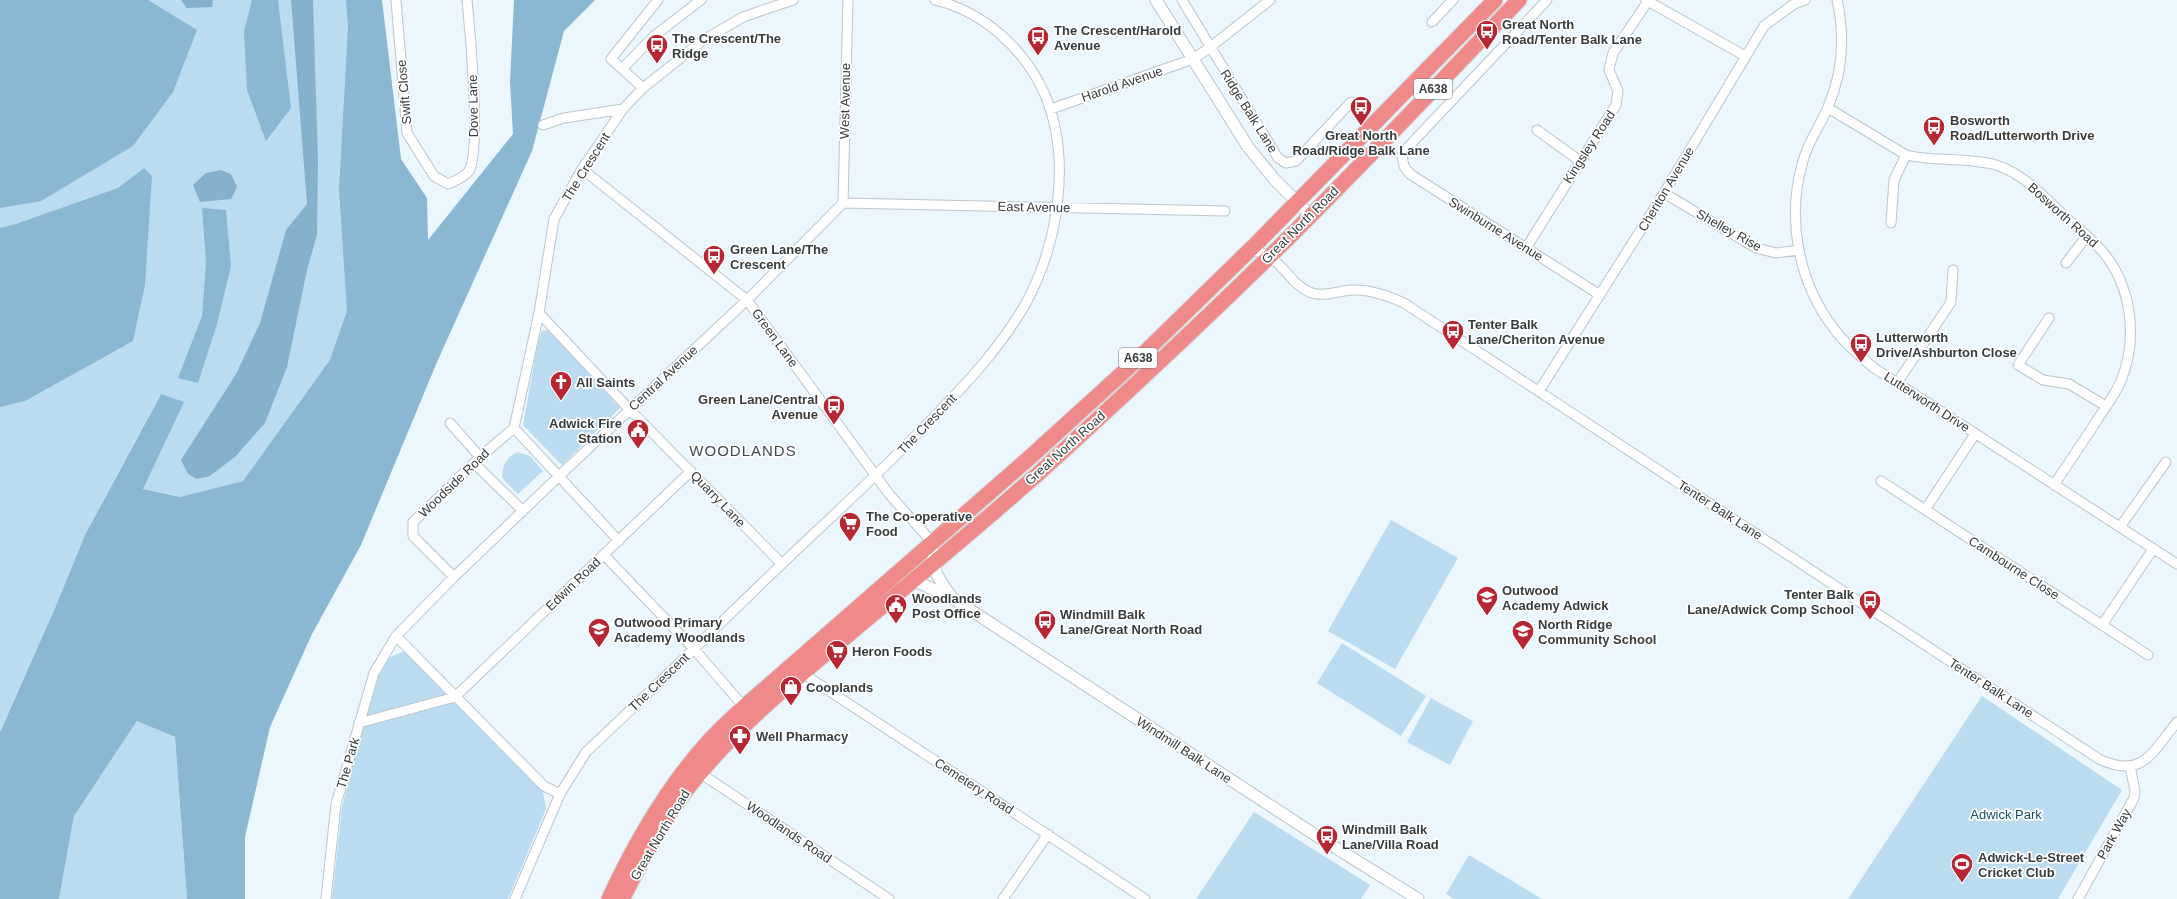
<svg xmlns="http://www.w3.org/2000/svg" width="2177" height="899" font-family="Helvetica,sans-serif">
<rect width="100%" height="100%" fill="#ebf6fd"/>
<path fill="#bbdcf0" d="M0 0H381L408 287 243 481 180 497 143 489 160 395 85 535 55 608 0 731Z
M549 330 620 408 562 465 523 425 538 342 542 331Z
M517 452 530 456 543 471 518 494 502 478C503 464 505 459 517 452Z
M1391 520 1458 558 1395 669 1328 631Z
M1342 643 1426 696 1401 736 1317 683Z
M405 651 543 792 546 809 508 899H332L342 807 360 733 378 677 390 657Z
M1982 696 2122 790 2058 899H1848Z
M1431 698 1473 721 1450 765 1407 742Z
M137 721 175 737 187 899H59L74 816Z
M1254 812 1370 885 1361 899H1196Z
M1469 855 1542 899H1454L1446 894Z"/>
<path fill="#8ab7d1" d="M0 0H148L197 30 173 92 133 146 41 201 0 208Z
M252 0H278L291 108 266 141 247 90 244 31Z
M346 0H382L401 159 427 198 428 240 513 134 510 82 514 0H595L564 31 532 151 437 362 361 545 312 634 270 727 245 837V899H187L175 737 137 721 74 816 59 899H0V732L55 608 85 535 161 394 184 402 143 489 180 497 243 481 330 360 347 311 339 189 348 26Z
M144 168 152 176 145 285 133 341 25 401 0 407V228L16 224 118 188Z
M202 208 226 210 231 266 217 324 198 383 178 378 202 316 206 262Z"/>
<path fill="#85b1cc" d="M181 0H213L212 7 187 8Z
M291 0H313L318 160 317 235 307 270 287 367 265 423 236 456 210 476 197 479 188 474 181 460 236 374 260 323 286 230 307 204Z
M221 170 231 174 237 187 231 199 200 202 193 185 206 173Z"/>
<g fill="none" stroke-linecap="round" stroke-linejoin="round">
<g stroke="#bbc6cd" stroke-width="11">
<path id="minor" d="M396 0 407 133 434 176 448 184C455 181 465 177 469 171 481 151 470 29 467 0
M1182 0 1278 158 1286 163 1296 161 1351 102
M1547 0 1409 146 1402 156 1404 166 1410 174 1600 295
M1646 0 1745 56
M1837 0C1845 36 1843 72 1828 107 1821 125 1808 141 1803 161 1786 218 1798 283 1835 330 1846 345 1860 356 1874 368L2177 564
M1432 22 1453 0
M622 69 654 36 701 0
M643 88 611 59 658 0
M1828 108 1906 155C1935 162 1967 157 1996 165 2025 174 2048 201 2070 221 2082 231 2093 241 2103 252 2132 287 2138 339 2121 381 2115 395 2104 409 2096 422 2082 443 2068 464 2054 485
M1051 109 1193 59 1209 48 1270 0
M543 125 564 118 623 109
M1537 130 1580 161
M582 169 747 300 889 494 932 542
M1664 193 1756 248 1776 253 1798 250
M843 203 1225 211
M843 203 848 0
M1891 223 1894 180 1906 155
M1526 248 1616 105 1618 91 1609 70 1613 53 1648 1
M1248 252C1278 247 1286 284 1312 293 1325 297 1338 291 1351 290 1370 289 1387 295 1404 303L2099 759C2143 780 2153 751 2177 722
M2066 263 2087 236
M539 313 630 410 782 564
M2049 318 2018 365 2043 380 2069 384 2106 406
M1897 383 1951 302 1953 270
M1539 391 1664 193 1764 26 1794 4 1805 0
M450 423 480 457
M514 428 539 313 554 219 582 169 623 109 643 88 702 41 743 17 793 0
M514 428 619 541
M474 463 523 511
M1881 481 2148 655
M1925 510 1975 434
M2120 527 2166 462
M604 555 694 649 744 707
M454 577 413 536V522L480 457 514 428
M2102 625 2153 549
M396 636 544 786 560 794
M802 673 1145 899
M359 723 455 697 691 471
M697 771 889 899
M326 899 336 804 374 673 396 636 454 577 559 476 747 300 843 203
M515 899 560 794 586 752C660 683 732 611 806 541 849 501 891 461 932 419 967 383 1001 347 1026 303 1058 244 1072 159 1045 95 1025 49 984 12 935 0
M1003 899 1048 834
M2078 899 2134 798 2135 791 2130 766"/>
</g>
<g stroke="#bbc6cd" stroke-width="13">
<path id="tertiary" d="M1156 0 1248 147 1275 180 1310 215
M932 542C933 569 935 575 951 596
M913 580 952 598 1320 838 1418 899"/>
</g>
<g stroke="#d3d4d5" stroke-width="17">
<path id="trunk" d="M609 899C635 843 667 787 709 741 720 729 732 718 744 707L1028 459 1138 359 1257 243 1495 0
M622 899C642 861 661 823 687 789 734 728 795 679 854 630 916 578 979 526 1040 472 1117 402 1194 330 1269 257 1354 174 1436 86 1519 0"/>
</g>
<use href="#minor" stroke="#fff" stroke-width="9"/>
<use href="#tertiary" stroke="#fff" stroke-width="11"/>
<use href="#trunk" stroke="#f08a8a" stroke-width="15"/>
</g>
<defs>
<g id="bus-pin" transform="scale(1.15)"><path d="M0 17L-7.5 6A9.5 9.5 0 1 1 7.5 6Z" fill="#b72633" stroke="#fff"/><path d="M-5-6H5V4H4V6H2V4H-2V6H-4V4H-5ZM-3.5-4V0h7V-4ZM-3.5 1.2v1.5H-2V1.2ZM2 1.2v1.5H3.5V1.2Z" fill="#fff"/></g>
<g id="church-pin" transform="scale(1.15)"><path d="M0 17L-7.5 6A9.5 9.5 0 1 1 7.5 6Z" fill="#b72633" stroke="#fff"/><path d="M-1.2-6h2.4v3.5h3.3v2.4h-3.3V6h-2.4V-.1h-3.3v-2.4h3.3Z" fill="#fff"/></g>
<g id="civic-pin" transform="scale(1.15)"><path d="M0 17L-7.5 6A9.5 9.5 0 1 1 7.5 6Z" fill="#b72633" stroke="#fff"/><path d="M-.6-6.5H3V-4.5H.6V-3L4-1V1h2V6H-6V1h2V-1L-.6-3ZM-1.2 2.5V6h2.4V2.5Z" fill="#fff"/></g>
<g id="supermarket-pin" transform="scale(1.15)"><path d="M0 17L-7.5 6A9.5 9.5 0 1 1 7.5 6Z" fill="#b72633" stroke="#fff"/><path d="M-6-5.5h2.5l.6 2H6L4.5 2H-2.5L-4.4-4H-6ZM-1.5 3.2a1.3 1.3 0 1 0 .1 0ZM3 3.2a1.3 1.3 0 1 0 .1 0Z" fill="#fff"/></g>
<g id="school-pin" transform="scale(1.15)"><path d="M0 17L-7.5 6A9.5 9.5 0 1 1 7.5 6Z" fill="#b72633" stroke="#fff"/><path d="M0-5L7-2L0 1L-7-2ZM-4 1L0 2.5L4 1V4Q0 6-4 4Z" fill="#fff"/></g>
<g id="shop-pin" transform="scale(1.15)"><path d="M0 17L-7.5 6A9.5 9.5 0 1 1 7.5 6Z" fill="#b72633" stroke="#fff"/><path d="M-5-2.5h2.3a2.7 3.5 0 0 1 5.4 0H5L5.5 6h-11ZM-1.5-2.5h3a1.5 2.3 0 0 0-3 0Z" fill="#fff"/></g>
<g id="pharmacy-pin" transform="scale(1.15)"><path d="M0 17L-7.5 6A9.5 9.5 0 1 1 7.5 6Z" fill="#b72633" stroke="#fff"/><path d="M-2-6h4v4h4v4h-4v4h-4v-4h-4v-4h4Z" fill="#fff"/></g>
<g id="stadium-pin" transform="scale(1.15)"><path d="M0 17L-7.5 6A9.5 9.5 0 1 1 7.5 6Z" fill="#b72633" stroke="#fff"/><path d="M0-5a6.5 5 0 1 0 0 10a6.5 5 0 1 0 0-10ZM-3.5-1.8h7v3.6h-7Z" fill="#fff"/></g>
</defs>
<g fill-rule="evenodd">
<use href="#bus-pin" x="1487" y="31"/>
<use href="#bus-pin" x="1038" y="37"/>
<use href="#bus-pin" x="657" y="45"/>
<use href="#bus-pin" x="1361" y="107"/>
<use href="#bus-pin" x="1934" y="127"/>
<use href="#bus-pin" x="714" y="256"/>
<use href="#bus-pin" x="1453" y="331"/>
<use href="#bus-pin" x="1861" y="344"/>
<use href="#church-pin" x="561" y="382"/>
<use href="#bus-pin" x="834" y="406"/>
<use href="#civic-pin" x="638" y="430"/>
<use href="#supermarket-pin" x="850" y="523"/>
<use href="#school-pin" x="1487" y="597"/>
<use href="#bus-pin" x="1870" y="601"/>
<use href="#civic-pin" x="896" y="605"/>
<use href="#bus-pin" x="1045" y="621"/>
<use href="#school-pin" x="599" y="629"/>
<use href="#school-pin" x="1523" y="631"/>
<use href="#supermarket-pin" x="837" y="651"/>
<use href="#shop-pin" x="791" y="687"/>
<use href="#pharmacy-pin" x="740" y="736"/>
<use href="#bus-pin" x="1327" y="836"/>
<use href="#stadium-pin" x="1962" y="864"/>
</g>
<g text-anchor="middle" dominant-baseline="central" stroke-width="3.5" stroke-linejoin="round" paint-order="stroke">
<g fill="#fff" stroke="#737678" stroke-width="1">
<rect x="1414" y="79" width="38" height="20" rx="3"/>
<rect x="1119" y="348" width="38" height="20" rx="3"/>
</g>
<g font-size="12" font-weight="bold" fill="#373c3e">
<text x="1433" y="89">A638</text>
<text x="1138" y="358">A638</text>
</g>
<g font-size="13" font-weight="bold" fill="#373c3e" stroke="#fff" text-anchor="start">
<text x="1502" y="24">Great North<tspan x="1502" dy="15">Road/Tenter Balk Lane</tspan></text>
<text x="1054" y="30">The Crescent/Harold<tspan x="1054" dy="15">Avenue</tspan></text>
<text x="672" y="38">The Crescent/The<tspan x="672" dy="15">Ridge</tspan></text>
<text x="1950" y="120">Bosworth<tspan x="1950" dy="15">Road/Lutterworth Drive</tspan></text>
<text x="1361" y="135" text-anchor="middle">Great North<tspan x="1361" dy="15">Road/Ridge Balk Lane</tspan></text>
<text x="730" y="249">Green Lane/The<tspan x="730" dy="15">Crescent</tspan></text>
<text x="1468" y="324">Tenter Balk<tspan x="1468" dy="15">Lane/Cheriton Avenue</tspan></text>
<text x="1876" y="337">Lutterworth<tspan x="1876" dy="15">Drive/Ashburton Close</tspan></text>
<text x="576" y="382">All Saints</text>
<text x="818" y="399" text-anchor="end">Green Lane/Central<tspan x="818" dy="15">Avenue</tspan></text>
<text x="622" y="423" text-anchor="end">Adwick Fire<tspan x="622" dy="15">Station</tspan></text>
<text x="866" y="516">The Co-operative<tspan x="866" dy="15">Food</tspan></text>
<text x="1502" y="590">Outwood<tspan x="1502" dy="15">Academy Adwick</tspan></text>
<text x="1854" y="594" text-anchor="end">Tenter Balk<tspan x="1854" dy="15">Lane/Adwick Comp School</tspan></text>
<text x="912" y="598">Woodlands<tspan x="912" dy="15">Post Office</tspan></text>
<text x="1060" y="614">Windmill Balk<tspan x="1060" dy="15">Lane/Great North Road</tspan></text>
<text x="614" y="622">Outwood Primary<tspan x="614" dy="15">Academy Woodlands</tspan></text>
<text x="1538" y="624">North Ridge<tspan x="1538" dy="15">Community School</tspan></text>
<text x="852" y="651">Heron Foods</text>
<text x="806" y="687">Cooplands</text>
<text x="756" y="736">Well Pharmacy</text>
<text x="1342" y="829">Windmill Balk<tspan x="1342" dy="15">Lane/Villa Road</tspan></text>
<text x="1978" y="857">Adwick-Le-Street<tspan x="1978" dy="15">Cricket Club</tspan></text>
</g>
<g font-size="13" fill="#373c3e" stroke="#fff">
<text transform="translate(1122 84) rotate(-19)">Harold Avenue</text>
<text transform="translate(404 92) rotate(-95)">Swift Close</text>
<text transform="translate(845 101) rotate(-89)">West Avenue</text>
<text transform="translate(473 106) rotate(-91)">Dove Lane</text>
<text transform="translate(1249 111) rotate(58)">Ridge Balk Lane</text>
<text transform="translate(1589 147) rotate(-57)">Kingsley Road</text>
<text transform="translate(586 167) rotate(-58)">The Crescent</text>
<text transform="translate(1666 189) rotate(-59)">Cheriton Avenue</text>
<text transform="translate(1034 207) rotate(1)">East Avenue</text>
<text transform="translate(2063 215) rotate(42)">Bosworth Road</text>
<text transform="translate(1300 225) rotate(-45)">Great North Road</text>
<text transform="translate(1496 229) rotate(32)">Swinburne Avenue</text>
<text transform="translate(1729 230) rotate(29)">Shelley Rise</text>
<text transform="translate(775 338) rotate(54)">Green Lane</text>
<text transform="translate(663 378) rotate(-43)">Central Avenue</text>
<text transform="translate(1927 402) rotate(33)">Lutterworth Drive</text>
<text transform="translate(927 424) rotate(-46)">The Crescent</text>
<text transform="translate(1065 448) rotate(-42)">Great North Road</text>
<text transform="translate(454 483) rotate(-44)">Woodside Road</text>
<text transform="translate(718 499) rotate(46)">Quarry Lane</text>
<text transform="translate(1720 510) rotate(33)">Tenter Balk Lane</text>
<text transform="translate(2014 568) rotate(33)">Cambourne Close</text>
<text transform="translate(573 584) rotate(-44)">Edwin Road</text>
<text transform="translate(659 682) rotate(-44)">The Crescent</text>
<text transform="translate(1991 688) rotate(33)">Tenter Balk Lane</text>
<text transform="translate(1184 750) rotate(33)">Windmill Balk Lane</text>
<text transform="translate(348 763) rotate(-74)">The Park</text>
<text transform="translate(974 786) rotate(33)">Cemetery Road</text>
<text transform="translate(789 832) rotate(34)">Woodlands Road</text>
<text transform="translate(2114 834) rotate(-61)">Park Way</text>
<text transform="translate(660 835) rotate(-59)">Great North Road</text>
</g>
<g font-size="13" fill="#154d68" stroke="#fff">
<text x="2006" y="814">Adwick Park</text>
</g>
<g font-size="15" letter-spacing="1" fill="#414a50" stroke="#fff">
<text x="743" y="450">WOODLANDS</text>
</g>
</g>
</svg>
